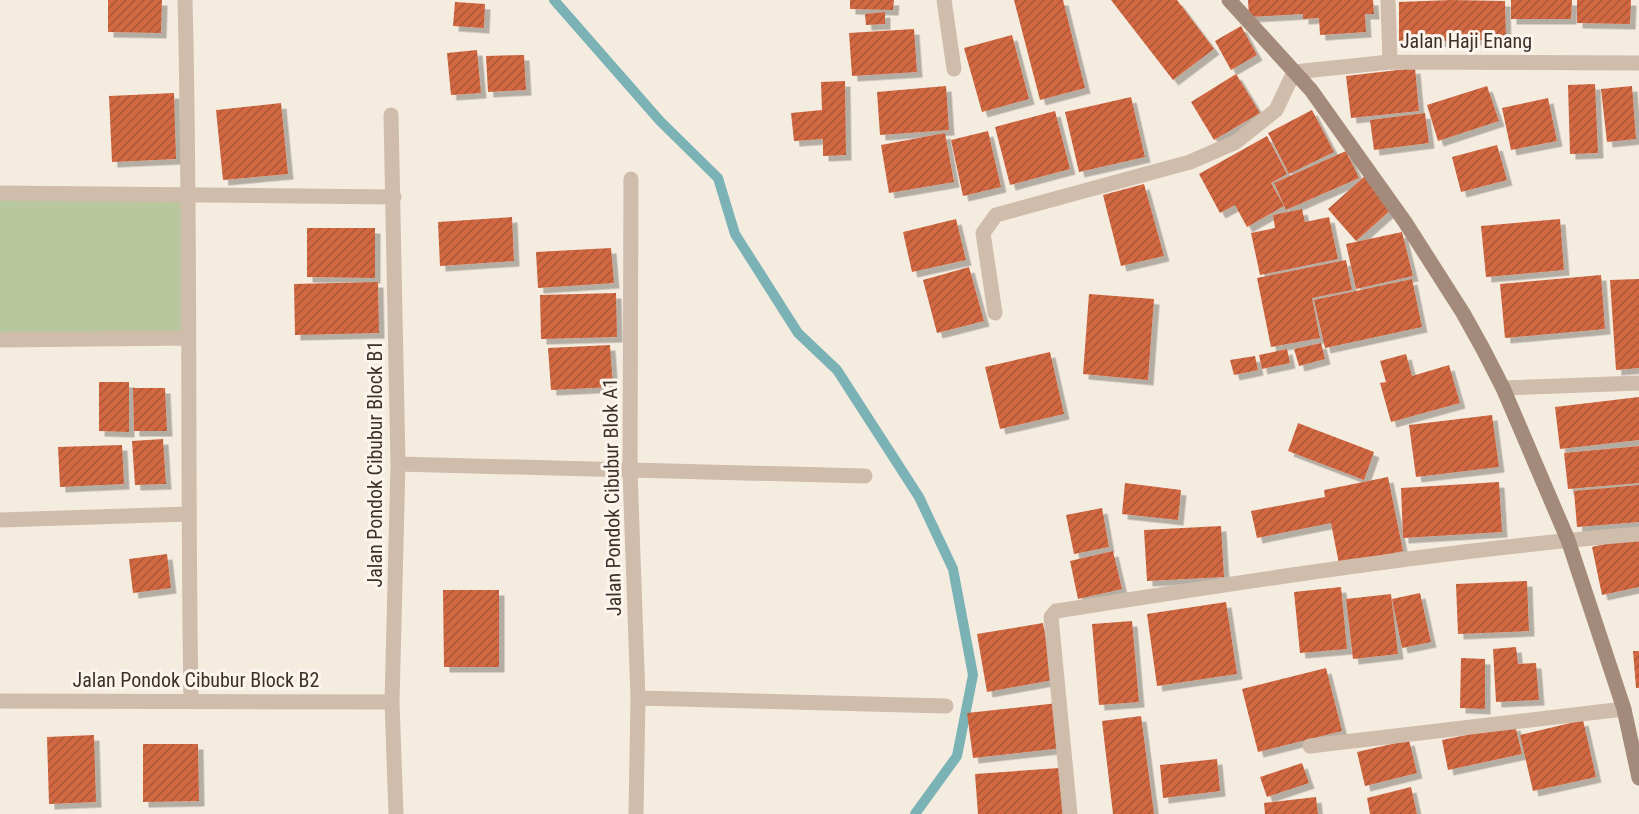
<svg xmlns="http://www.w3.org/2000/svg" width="1639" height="814" font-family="'Roboto Condensed',sans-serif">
<defs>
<pattern id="building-hatch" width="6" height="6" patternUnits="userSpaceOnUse" patternTransform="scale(1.5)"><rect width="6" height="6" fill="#d16842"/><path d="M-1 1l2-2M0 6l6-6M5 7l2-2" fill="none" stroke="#ab5637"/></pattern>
<filter id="shadow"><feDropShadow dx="5.5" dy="5.5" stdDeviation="0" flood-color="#0004"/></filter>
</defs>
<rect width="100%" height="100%" fill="#f5ece0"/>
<path fill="#b8c79d" d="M0 193 190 194 187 338 0 340Z"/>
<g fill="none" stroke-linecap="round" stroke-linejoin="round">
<path stroke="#7bb2b6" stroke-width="10" d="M554 0 660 121 718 178 735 234 798 333 837 370 919 497 953 569 973 675 957 756 915 814"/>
</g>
<path fill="url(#building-hatch)" filter="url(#shadow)" d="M108 0H162L161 33 108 32Z
M850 0H894L893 10 850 9Z
M1014 0H1063L1085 88 1040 100Z
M1111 0H1177L1214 49 1173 80Z
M1248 0H1373L1374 14H1365L1366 32 1320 35 1319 18 1303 19V14L1249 17Z
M1451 0 1505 1 1506 39 1399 43V2Z
M1511 0H1572L1571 19H1511Z
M1577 0H1631L1630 24 1577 23Z
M455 2 485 4 484 28 453 26Z
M885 12V24L866 25 865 14Z
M1241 26 1257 55 1231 70 1215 41Z
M914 29 917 72 852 76 849 33Z
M1012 35 1029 99 982 112 964 48Z
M477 50 481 93 451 95 447 53Z
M524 55 526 90 488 92 486 56Z
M1415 68 1419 111 1351 118 1346 76Z
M1236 74 1260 113 1214 140 1191 102Z
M845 81 846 155 823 156V139L794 141 791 113 822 110 821 82Z
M1595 84 1598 153 1570 154 1568 85Z
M946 86 949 130 880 135 877 92Z
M1487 86 1499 121 1438 141 1427 105Z
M1632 86 1636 139 1607 142 1601 89Z
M174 93 176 159 112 162 109 96Z
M1131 97 1145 157 1079 172 1065 112Z
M1548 98 1557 141 1511 150 1502 108Z
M281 103 288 174 223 180 216 110Z
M1312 110 1334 152 1289 174 1268 133Z
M1055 111 1070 169 1010 185 995 127Z
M1425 113 1429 143 1374 150 1370 120Z
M988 131 1001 187 963 196 951 140Z
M945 133 954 182 889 193 881 145Z
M1267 136 1287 174 1271 183 1284 206 1247 227 1235 205 1220 213 1199 174Z
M1497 145 1507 180 1461 192 1452 157Z
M1346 151 1359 178 1286 210 1274 183Z
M1365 176 1393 208 1356 241 1328 209Z
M1144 184 1164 256 1121 266 1103 195Z
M1302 209 1305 222 1329 217 1338 259 1260 275 1251 233 1275 228 1273 215Z
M512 217 514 261 440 266 438 222Z
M956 219 966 260 912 272 903 232Z
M1560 219 1564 270 1486 277 1481 226Z
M307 228H375V278L307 277Z
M1402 232 1413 276 1356 289 1346 244Z
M611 248 614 283 538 288 536 252Z
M1346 260 1352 290 1312 298 1320 338 1271 347 1257 278Z
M969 267 984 321 937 333 923 280Z
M1601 275 1605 329 1505 338 1500 284Z
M1412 279 1422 327 1325 348 1314 300Z
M1639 279V368L1616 370 1610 280Z
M378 282 379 333 295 335 294 284Z
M616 293 617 337 541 339 540 295Z
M1089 294 1154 299 1148 380 1083 374Z
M1321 343 1325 359 1299 366 1294 349Z
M610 345 613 387 551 390 548 348Z
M1287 349 1290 363 1262 369 1259 355Z
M1050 352 1064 414 1000 429 985 367Z
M1406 354 1412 376 1449 365 1460 403 1391 422 1380 383 1386 382 1380 361Z
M1255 356 1258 370 1234 375 1230 360Z
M99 382H129V432L99 431Z
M133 388H165L167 431H134Z
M1639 397V440L1560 449 1555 407Z
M1492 415 1499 467 1416 477 1409 425Z
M1298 423 1374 452 1364 480 1288 451Z
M163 439 166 484 135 485 132 441Z
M122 445 124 484 60 487 58 447Z
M1639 446V483L1568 489 1564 453Z
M1388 477 1403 551 1339 564 1331 523 1257 538 1251 511 1325 497 1324 490Z
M1499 482 1502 532 1403 538 1401 488Z
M1125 483 1181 490 1178 520 1122 514Z
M1639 485V522L1577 527 1574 491Z
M1102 508 1109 547 1074 554 1066 515Z
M1221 526 1224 577 1147 581 1144 530Z
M1639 536V587L1602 595 1592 547Z
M1113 551 1122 589 1078 599 1070 561Z
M167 554 171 588 133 593 129 559Z
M1527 581 1529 631 1458 634 1456 584Z
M1341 587 1347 649 1300 653 1294 592Z
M443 590H499V667H444Z
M1420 593 1431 642 1402 648 1392 599Z
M1391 594 1398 654 1353 659 1346 599Z
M1226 602 1237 674 1157 686 1147 614Z
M1132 621 1139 702 1099 705 1092 624Z
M1043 623 1053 680 987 692 977 634Z
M1516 647 1518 664 1536 663 1539 700 1496 702 1493 649Z
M1633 651H1639V688H1636Z
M1461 658 1485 659V709L1460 708Z
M1326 668 1342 731 1258 752 1242 689Z
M1058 703 1063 748 973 758 967 713Z
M1141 716 1154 814H1113L1102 721Z
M1583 720 1596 777 1533 791 1520 735Z
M1515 725 1522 754 1448 770 1442 740Z
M94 735 96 802 49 804 47 737Z
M1409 740 1417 773 1365 786 1357 752Z
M143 744H198L199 801 143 802Z
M1217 759 1220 791 1163 798 1160 765Z
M1302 763 1309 783 1267 797 1260 777Z
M1059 768 1063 814H978L975 774Z
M1411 787 1417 814H1370L1367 798Z
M1316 797 1318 814H1265L1264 803Z"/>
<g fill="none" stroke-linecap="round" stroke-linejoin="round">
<path stroke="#cfbcaa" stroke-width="15" d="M185 0C191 233 187 467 191 700
M944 0 954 69
M1388 0 1390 62
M391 115 398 464 392 702 396 814
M631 179 630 471 638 698 636 814
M0 193 394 197
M995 313 983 233 996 215 1190 162 1236 142 1276 110 1294 72 1390 62 1639 63
M0 340 187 338
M1503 388 1639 383
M398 464 865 476
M0 520 188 514
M638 698 946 706
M0 701 392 702
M1310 746 1624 709
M1070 814 1051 617 1056 611C1249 581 1444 550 1639 534"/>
<path stroke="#a48a7a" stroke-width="15" d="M1229 0 1311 90 1405 222 1463 313 1483 349 1503 388 1568 540 1624 709 1639 778"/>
</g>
<g text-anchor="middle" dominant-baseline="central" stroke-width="6" stroke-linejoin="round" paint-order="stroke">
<g font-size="20" fill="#3c302a" stroke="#fcf5ed">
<text x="1466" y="41">Jalan Haji Enang</text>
<text transform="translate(375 464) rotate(-90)">Jalan Pondok Cibubur Block B1</text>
<text transform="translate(612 497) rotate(-91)">Jalan Pondok Cibubur Blok A1</text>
<text x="196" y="680">Jalan Pondok Cibubur Block B2</text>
</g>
</g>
</svg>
